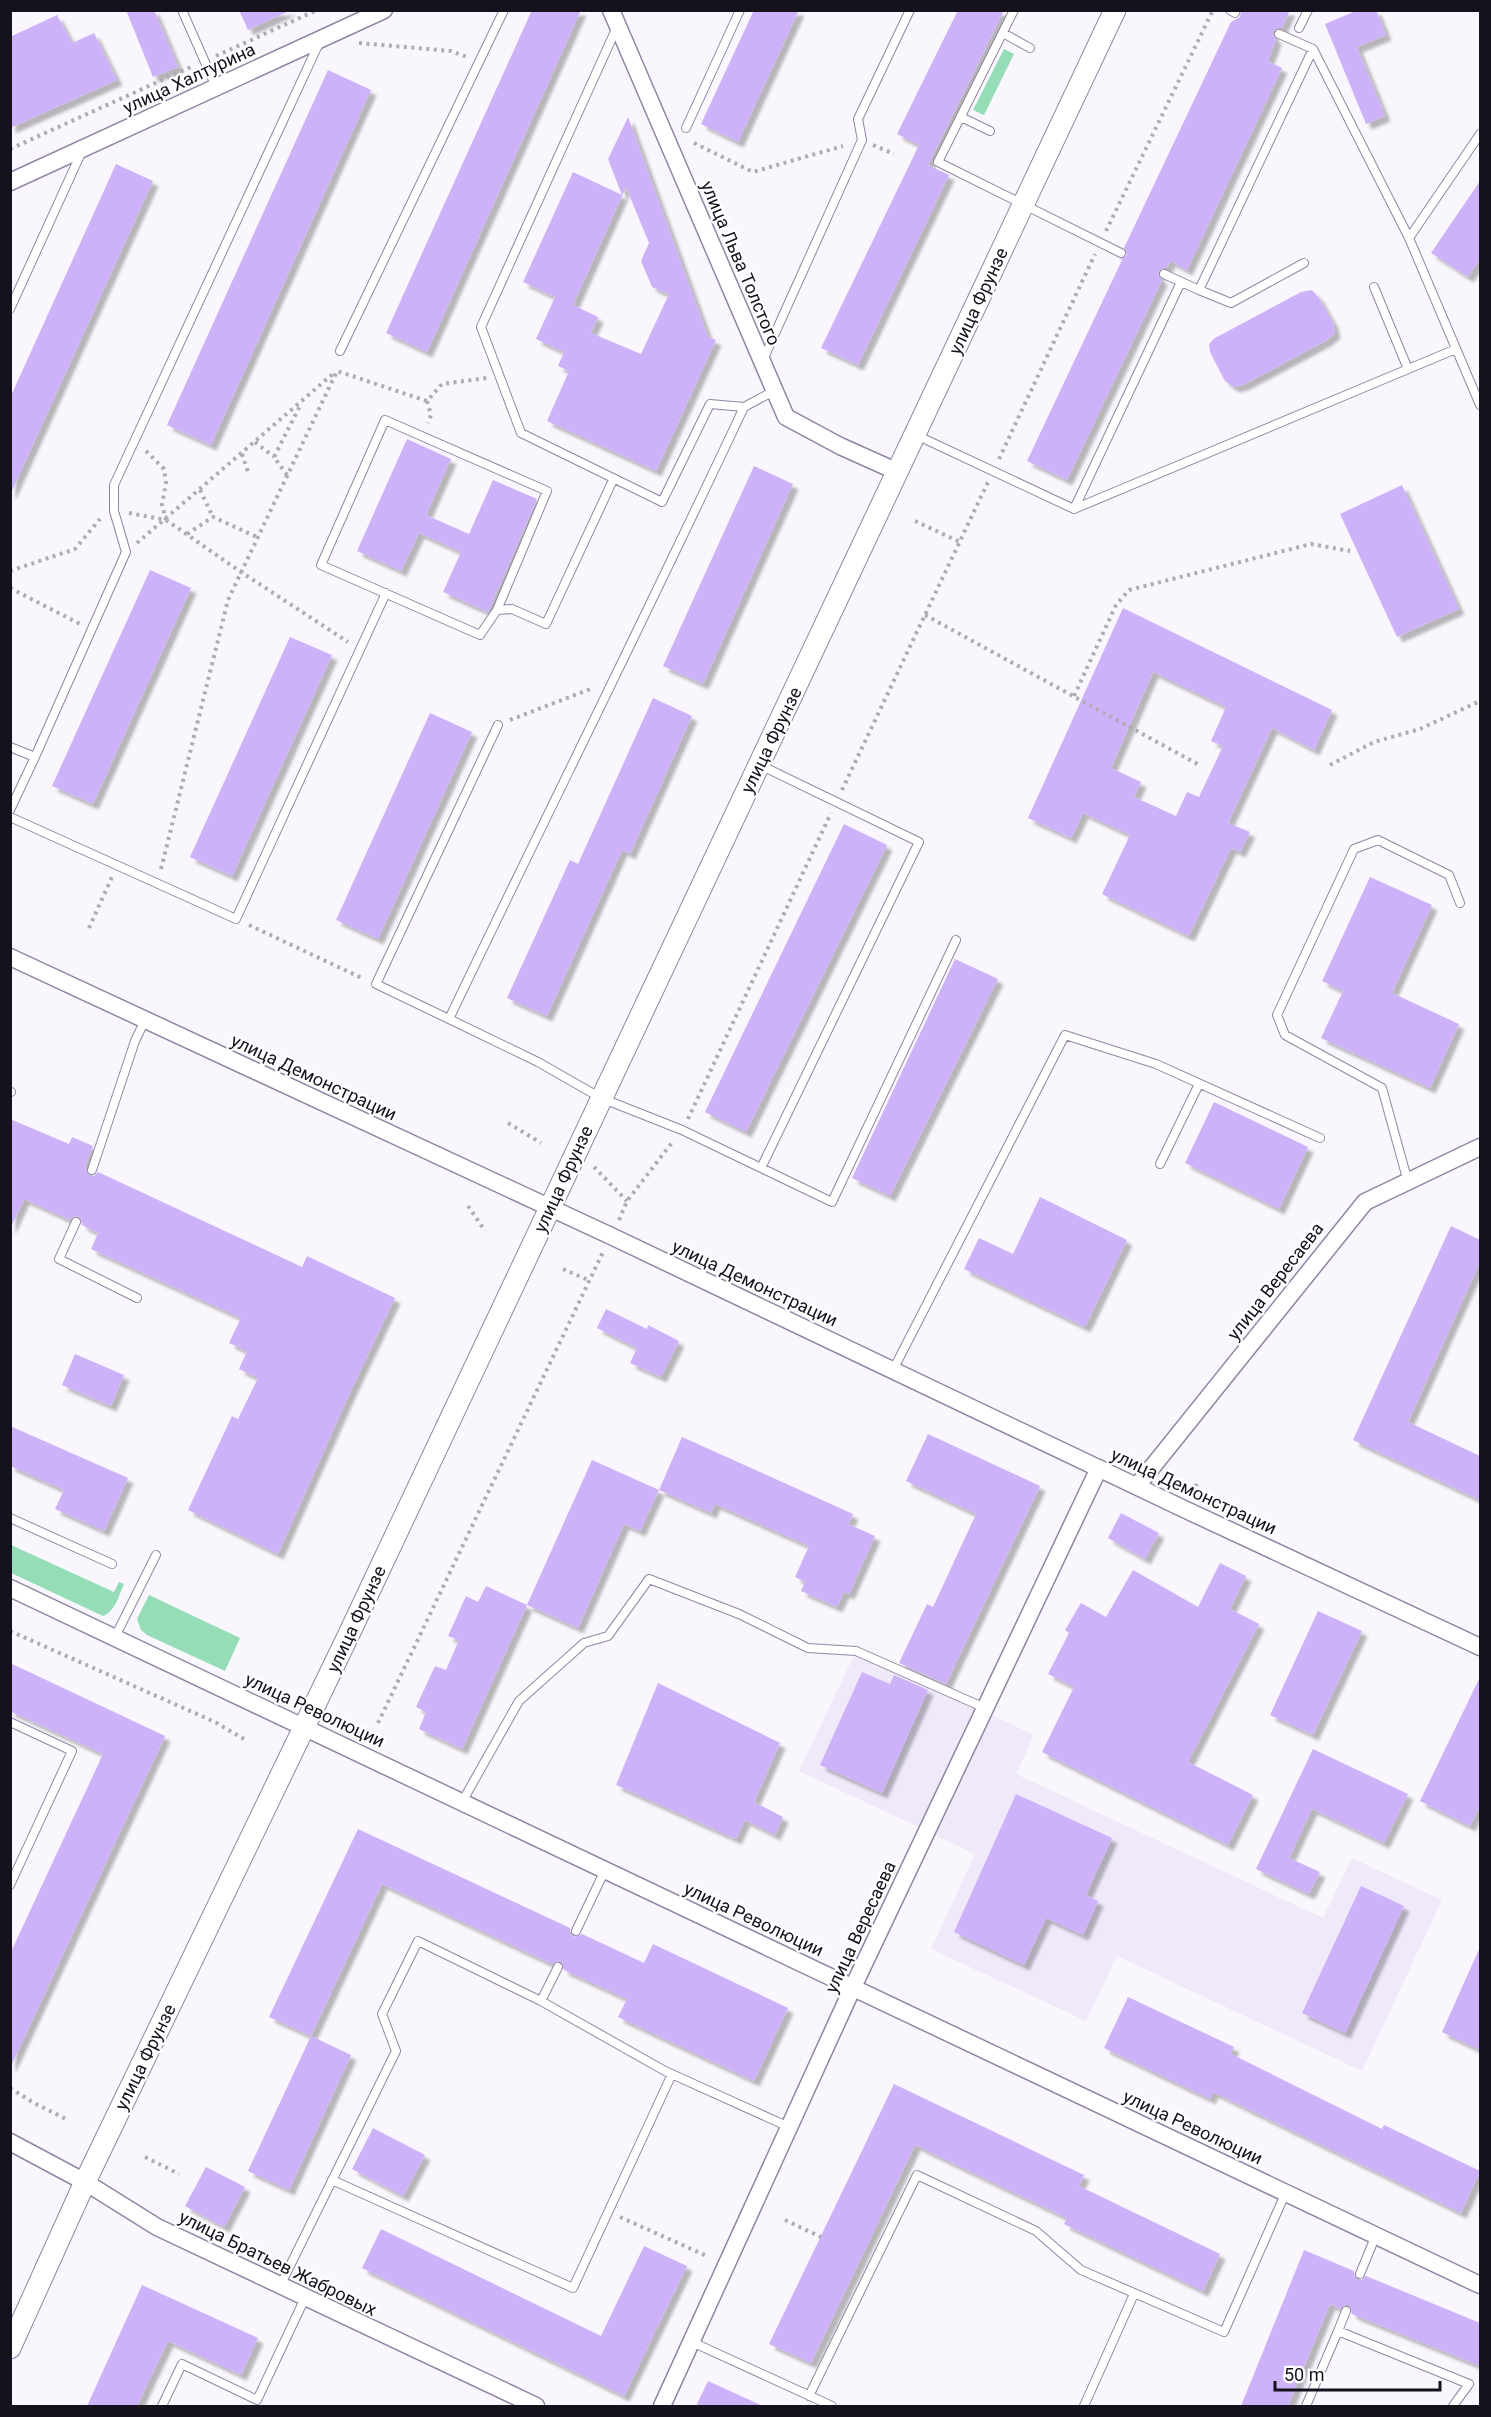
<svg xmlns="http://www.w3.org/2000/svg" width="1491" height="2417" font-family="Roboto,sans-serif">
<defs>
<filter id="shadow"><feDropShadow dx="5.5" dy="5.5" stdDeviation="1.5" flood-color="#0004"/></filter>
</defs>
<rect width="100%" height="100%" fill="#f9f7fd"/>
<path fill="#efe9fa" d="M856 1651 1034 1735 1016 1774 1323 1918 1352 1858 1442 1900 1362 2071 1117 1956 1086 2021 931 1949 975 1854 799 1771Z"/>
<path fill="#94ddb6" d="M1004 49 1014 54 984 115 973 110Z
M11 1545 114 1592 119 1582 124 1584C119 1595 115 1612 103 1616L11 1573Z
M149 1595 240 1638 225 1671 147 1635 141 1630 137 1619Z"/>
<path fill="#ceb2f9" fill-rule="evenodd" filter="url(#shadow)" d="M126 10H154L178 67 153 77Z
M239 10H291L248 30Z
M532 10H581L427 352 386 333Z
M754 10H799L738 142 701 124Z
M958 10H1004L928 165 949 175 858 365 821 348 919 145 897 134Z
M1241 10H1290L1282 28H1278L1273 31V35L1276 40 1268 61 1282 68 1187 270 1170 261 1167 268H1163L1159 271 1158 275 1162 280 1067 480 1027 461 1122 260 1120 259 1127 255 1124 248 1231 22 1240 17Z
M1358 10H1376L1386 35 1357 47 1385 116 1366 124 1325 24Z
M57 15 72 43 94 33 117 80 10 128V37Z
M328 70 371 90 211 445 167 425Z
M628 117 708 337 716 340 656 471 547 421 569 371 558 366 564 352 536 339 555 297 523 282 573 172 622 195 608 159ZM626 187 649 243 641 261 652 287 669 294 641 354 591 333 598 317 573 305Z
M116 164 153 181 10 495V398Z
M1480 181V259L1468 277 1431 253Z
M1312 290 1319 298 1333 323 1335 333 1327 340 1243 385 1234 387 1225 381 1210 352 1209 344 1215 338 1301 292Z
M407 439 451 459 426 515 469 534 493 480 537 499 488 612 443 592 461 552 419 533 401 571 357 551Z
M754 466 793 484 703 684 663 666Z
M1402 485 1459 609 1397 637 1340 514Z
M150 570 191 588 93 804 52 786Z
M1123 608 1332 710 1314 750 1272 728 1228 823 1250 832 1240 852 1231 848 1189 936 1102 894 1130 835 1083 813 1071 838 1028 818ZM1153 672 1226 707 1211 741 1223 746 1199 797 1187 792 1176 816 1134 797 1141 782 1111 768Z
M290 637 332 655 232 876 190 857Z
M653 698 692 716 630 854 622 850 547 1016 507 998 570 860 578 864Z
M430 713 472 732 378 939 336 920Z
M844 824 887 845 746 1132 705 1112Z
M1370 877 1432 905 1392 993 1459 1024 1430 1088 1321 1038 1343 991 1322 981Z
M955 959 998 979 890 1196 852 1178Z
M1214 1102 1308 1147 1279 1209 1185 1163Z
M10 1119 69 1144 72 1137 93 1146 85 1166 89 1176H94L98 1172 302 1267 307 1256 395 1298 352 1388 278 1554 188 1510 232 1416 238 1419 258 1378 239 1369 247 1351 229 1343 241 1318 91 1249 98 1233 82 1225 81 1219 78 1216 73 1217 70 1220 24 1199 10 1229Z
M1040 1197 1127 1240 1085 1327 964 1269 979 1238 1013 1254Z
M1451 1226 1480 1240V1262L1408 1422 1480 1456V1500L1353 1440Z
M606 1309 647 1329 648 1325 679 1341 661 1377 630 1363 637 1348 597 1328Z
M75 1354 124 1375 111 1406 62 1385Z
M10 1426 128 1478 104 1531 55 1509 64 1490 10 1466Z
M928 1434 1040 1486 946 1684 899 1663 927 1604 933 1607 976 1514 906 1481Z
M682 1437 853 1514 848 1524 875 1536 849 1594 844 1592 837 1607 801 1591 805 1582 795 1577 809 1546 715 1504 711 1513 659 1490Z
M592 1460 659 1490 640 1531 624 1524 578 1628 527 1605Z
M1121 1513 1159 1533 1145 1559 1108 1538Z
M1220 1563 1246 1576 1230 1609 1259 1624 1188 1762 1253 1795 1228 1845 1042 1752 1074 1687 1048 1674 1069 1633 1065 1630 1081 1603 1106 1617 1133 1570 1198 1607Z
M486 1586 527 1605 462 1749 419 1729 426 1712 416 1707 435 1666 446 1670 459 1640 448 1636 466 1596 478 1602Z
M1318 1611 1362 1631 1313 1735 1270 1715Z
M10 1663 165 1736 10 2068V1954L103 1754 10 1711Z
M862 1672 890 1684 894 1675 928 1690 882 1793 820 1765Z
M1480 1677V1805L1470 1826 1420 1801Z
M658 1683 780 1743 754 1802 783 1817 775 1835 745 1820 736 1839 616 1785Z
M1313 1749 1408 1794 1384 1843 1312 1809 1289 1858 1320 1872 1309 1894 1256 1869Z
M1016 1794 1112 1838 1086 1895 1098 1901 1083 1935 1046 1918 1024 1965 954 1932Z
M358 1829 570 1928V1934L574 1937 582 1934 644 1963 653 1944 788 2008 754 2081 618 2017 627 1999 564 1970 561 1962 557 1961 552 1964 382 1884 311 2036 269 2017Z
M1361 1886 1404 1906 1345 2033 1302 2013Z
M1480 1947V2050L1442 2032Z
M1128 1997 1234 2047 1231 2054 1382 2129 1384 2125 1480 2171 1461 2213 1213 2092 1210 2099 1104 2048Z
M311 2036 351 2055 289 2190 248 2171Z
M894 2084 1084 2175 1079 2186 1220 2254 1203 2291 1064 2224 1067 2218 915 2145 811 2363 769 2344Z
M373 2128 425 2155 403 2196 352 2169Z
M206 2167 245 2187 224 2227 185 2206Z
M381 2229 601 2336 644 2246 687 2266 624 2396 362 2268Z
M1304 2250 1354 2271V2275L1357 2280H1361L1366 2276 1480 2323V2366L1352 2314 1349 2305H1345L1340 2309 1330 2304 1288 2406H1241Z
M142 2285 258 2338 241 2375 168 2341 137 2406H87Z
M708 2381 763 2406H696Z"/>
<g fill="none" stroke-linecap="round" stroke-linejoin="round">
<g stroke="#9185a4" stroke-width="10">
<path id="service" d="M182 10 216 87
M1014 10 938 162 1121 253
M1230 10 1235 13
M617 27 481 327 521 433 662 502 710 404 744 407 774 391
M1299 28 1308 10
M1003 33 1030 48
M1279 34 1313 49 1409 238 1480 405
M961 117 990 131
M686 128 740 10
M1409 238 1480 134
M1164 274 1199 290 1313 49
M1374 287 1408 369
M1199 290 1231 303 1304 263
M10 309 82 151
M340 351 504 10
M763 360 862 140 858 119 910 10
M744 407C648 612 547 814 449 1019L538 1062 601 1098 682 1130 832 1202 956 940
M916 435 1074 509 1181 282
M1074 509 1456 349
M497 610 547 491 385 420 321 565 480 635 497 610 512 609 546 624 613 480
M10 747 35 757 10 810
M35 757 126 552 114 511V485L320 41
M760 765 919 842 761 1168
M10 817 236 919 386 593
M449 1019 376 984 498 725
M10 1092H11
M1160 1164 1199 1084
M92 1170 135 1041 145 1020
M1408 1182 1382 1088 1285 1035 1277 1015 1354 849 1378 840 1449 875 1460 903
M76 1222 59 1259 137 1298
M893 1370 1065 1035 1156 1064 1320 1138
M10 1518 112 1564
M115 1637 156 1555
M10 1722 72 1751 10 1885
M462 1802 519 1701 584 1643 608 1636 649 1579 739 1614 808 1648 856 1651 985 1708
M576 1931 605 1870
M541 2001 558 1967
M332 2180 573 2288 672 2074
M1360 2274 1376 2235
M280 2286 396 2051 382 2014 418 1941 541 2001 665 2071 789 2127
M1338 2331 1346 2311
M692 2342 832 2406
M809 2396 917 2175 1036 2231 1081 2270 1224 2332 1286 2192
M162 2406 182 2364 257 2400 305 2298
M1084 2406 1134 2294
M1306 2406 1338 2331 1469 2384 1453 2406"/>
</g>
<g stroke="#9185a4" stroke-width="19">
<path id="minor" d="M611 10 786 417 840 446 898 472
M10 182 384 10
M10 957 611 1236 1184 1509 1480 1647
M1137 1486 1365 1202 1480 1147
M10 1588 1480 2285
M10 2142 85 2182 157 2227 536 2406
M662 2406 853 1987 1099 1468"/>
</g>
<g stroke="#9185a4" stroke-width="23">
<path id="tertiary" d="M10 2348 85 2182 349 1634 1115 10"/>
</g>
<path stroke="#aeabb3" stroke-width="4" stroke-dasharray="3 4.5" stroke-linecap="butt" d="M359 43 451 51 467 57
M216 56 317 10
M694 143 753 172 843 146
M873 145 894 154
M10 149 193 66
M1106 231 1213 10
M427 401 431 415 428 423
M255 442 274 457
M146 451 164 469 166 483 162 505 166 520
M242 454 249 475
M999 459 1095 254
M287 475 274 457 301 404
M200 490 213 517
M129 513 166 520 241 572 348 642
M915 521 960 542
M187 534 213 517 257 537
M137 543 334 373
M10 571 75 549 100 519
M10 588 80 624
M925 615 1201 766
M1074 696 1116 605 1129 590 1311 544 1350 551
M510 720 593 688
M1330 765 1374 742 1420 729 1480 701
M842 790 988 482
M161 869 228 600 337 371 427 401 442 384 487 378
M249 925 364 979
M89 928 112 877
M688 1119 831 813
M508 1123 541 1143
M594 1167 627 1201
M468 1206 485 1231
M619 1220 627 1201 674 1140
M563 1269 588 1280
M1192 1492 1197 1484
M10 1631 215 1722 244 1739
M378 1723 603 1252
M10 2088 34 2103 68 2120
M145 2157 179 2174
M620 2217 709 2257
M785 2220 821 2237"/>
<use href="#service" stroke="#fff" stroke-width="8"/>
<use href="#minor" stroke="#fff" stroke-width="16"/>
<use href="#tertiary" stroke="#fff" stroke-width="21"/>
</g>
<g text-anchor="middle" dominant-baseline="central" stroke-width="4.5" stroke-linejoin="round" paint-order="stroke">
<g font-size="18" fill="#16121d" stroke="#fff">
<text transform="translate(189 78) rotate(-25)">улица Халтурина</text>
<text transform="translate(741 263) rotate(67)">улица Льва Толстого</text>
<text transform="translate(978 301) rotate(-65)">улица Фрунзе</text>
<text transform="translate(771 740) rotate(-64)">улица Фрунзе</text>
<text transform="translate(314 1077) rotate(25)">улица Демонстрации</text>
<text transform="translate(563 1179) rotate(-65)">улица Фрунзе</text>
<text transform="translate(1275 1281) rotate(-52)">улица Вересаева</text>
<text transform="translate(755 1283) rotate(25)">улица Демонстрации</text>
<text transform="translate(1194 1491) rotate(25)">улица Демонстрации</text>
<text transform="translate(356 1619) rotate(-65)">улица Фрунзе</text>
<text transform="translate(315 1710) rotate(25)">улица Революции</text>
<text transform="translate(754 1919) rotate(25)">улица Революции</text>
<text transform="translate(860 1927) rotate(-65)">улица Вересаева</text>
<text transform="translate(145 2057) rotate(-64)">улица Фрунзе</text>
<text transform="translate(1193 2127) rotate(25)">улица Революции</text>
<text transform="translate(278 2263) rotate(26)">улица Братьев Жабровых</text>
</g>
</g>
<rect width="1491" height="2417" fill="none" stroke="#16121d" stroke-width="24"/>
<path d="M1275 2381v9h165v-9" fill="none" stroke="#16121d" stroke-width="3"/>
<text x="1284" y="2381" font-size="18" fill="#16121d" stroke="#ffffff" stroke-width="4.5" paint-order="stroke">50 m</text>
</svg>
